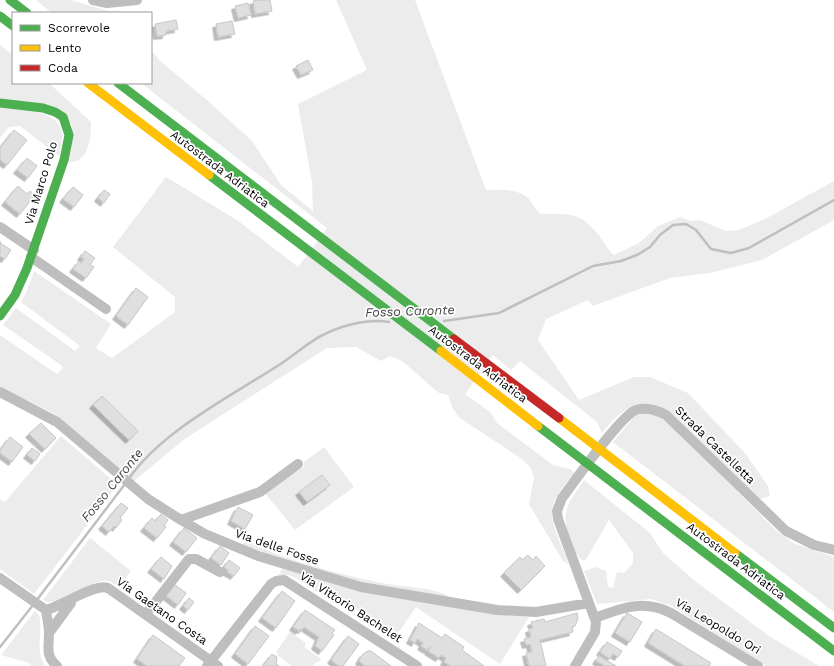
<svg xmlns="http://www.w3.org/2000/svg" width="834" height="666" font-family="'Work Sans',sans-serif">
<defs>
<filter id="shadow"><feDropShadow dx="-3.5" dy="3.5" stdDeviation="0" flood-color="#0004"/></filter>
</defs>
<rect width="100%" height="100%" fill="#fff"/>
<path fill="#ececec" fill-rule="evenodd" d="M36 0H71L108 11H122L124 13H52Z
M336 0H415L486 190C501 190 517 188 529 199 533 204 535 209 541 214 571 214 581 211 601 238 605 244 608 250 614 255L639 243 658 226 680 217 691 221 700 220 726 231 739 230 765 219 834 181V220L762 260 710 273 670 278 593 306 588 300 546 319 538 340 579 400 634 377H650L688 393 745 453 768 486 770 496 760 499 673 415C640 395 624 406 602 433L597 422 520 361 511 370 493 355 465 394 490 412 497 423 553 465 570 469 574 473C553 499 545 507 559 540 562 548 567 556 568 564L563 561 529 504 534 478 531 468 522 459 460 418 453 409 448 395 439 393 402 361 390 356 381 361 356 347 327 348 186 438 134 481 53 413 0 387V335L57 374 63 368 61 365 3 325 16 308 75 351 80 346 21 302 26 293 34 271 111 324 96 348 112 358 175 312V297L113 247 166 177 237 220 298 267 327 228 141 83H151V50L160 61 208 101 252 141 281 185 313 211 312 182 298 104 367 70Z
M0 45 13 55V83H49L91 122C91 138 89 164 68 162L72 123 0 98Z
M0 106C18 109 60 109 62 134 63 141 60 149 59 156L20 126 9 127 0 138Z
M644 413 657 415 670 425 777 531 793 543 834 557V612L613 442 634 417Z
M61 436 118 485 34 594 0 569V499L5 502Z
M324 447 354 487 295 530 264 492 296 468 299 470 304 467V462ZM322 475 329 485 307 502 299 492Z
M584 480 650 533 663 553 695 581 769 636 819 666H766L672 606 651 599 597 604 584 571 595 567 606 571 608 587 613 588 617 572 624 573 633 563V553L609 520 585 561C578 559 575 552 573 545 559 514 566 506 584 480Z
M90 538 131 571 119 587C116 585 112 582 108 581 88 578 59 611 43 600Z
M245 541C289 561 335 573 382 583 405 588 434 586 453 599L380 589 241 547Z
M282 569 496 615 529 617 500 664 416 607 396 636 341 599 337 605 296 578 289 575 278 576Z
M35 611 39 615C44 634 34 647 45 666H32L29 663 1 655Z
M290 632 306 643 304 647 321 659 318 663 316 662 313 666H292L277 655 278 653 276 652Z"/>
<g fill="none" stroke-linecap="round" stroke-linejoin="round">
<path stroke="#bfbfbf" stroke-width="2.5" d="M444 321 499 313 593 266 621 261 637 255 650 247 660 235 673 225 686 224 696 230 711 249 731 253 749 248 834 200
M128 480C160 432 231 396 279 365 295 355 310 340 327 333 346 324 369 319 389 322
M36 601 125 484
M0 647 33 605"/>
</g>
<path fill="#dfdfdf" stroke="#c7c7c7" filter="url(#shadow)" d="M259 0H270L272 11 255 14 253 1Z
M248 3 251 15 238 18 235 6Z
M176 20 178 29 166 31V35L157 36 155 24Z
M232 21 235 34 218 37 216 24Z
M308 60 313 70 301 75 296 66Z
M14 130 27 140 7 165 0 160V148Z
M27 158 37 166 28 178 17 170Z
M18 186 27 194 30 191 35 195 20 214 5 202Z
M73 187 83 195 74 207 63 199Z
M104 190 110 194 104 203 98 198Z
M0 241V243L11 250 5 259 0 256Z
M85 251 95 258 90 265 94 267 86 278 73 269 79 261 81 263 84 259 81 257Z
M136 288 148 297 128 325 116 316Z
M102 396 138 431 129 440 93 405Z
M41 423 56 438 45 449 29 434Z
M10 437 23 447 12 462 0 453V450Z
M32 448 40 454 35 461 27 455Z
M322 475 330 485 307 502 299 492Z
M121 503 128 508 120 518 122 520 116 528 114 526 109 532 102 526Z
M238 507 253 515 245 529 231 521Z
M161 514 168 520 164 526 166 527 157 538 144 528 152 518 155 521Z
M184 528 197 538 186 552 173 542Z
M220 546 229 553 221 565 211 558Z
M528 555 533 560 536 556 545 566 521 590 504 573 520 557 522 560Z
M161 557 172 566 164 579 151 569Z
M229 560 240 568 234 576 227 572 228 570 224 567Z
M174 584 186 593 178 605 165 595Z
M282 591 295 601 276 628 262 618Z
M189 598 194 602 188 610 183 606Z
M305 610 335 630 332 633 334 635 322 651 315 646 319 637 304 627 302 630 300 629 299 631 293 627Z
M577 613 578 619 575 626 572 627 573 632 540 640 546 666H529L526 653 532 652 530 644 526 645 524 639 531 637 529 629 533 628 531 622 544 619 545 622Z
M627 613 642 622 630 642 615 633Z
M419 623 442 638 445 634 464 647 462 650 484 666H451L444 662 446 658 441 655 439 658 428 651 431 646 427 650 421 646 423 643 417 639 415 643 410 640Z
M255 626 269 636 248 664 235 654Z
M656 629 711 663 709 666H685L648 643Z
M153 635 185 658 179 666H147L137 659Z
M348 636 359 644 343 666H339L331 660Z
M607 642 622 651 618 657 613 654 610 659 600 652Z
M368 651H371L391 666H363L364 665 359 661 363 654Z
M272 654 277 657 276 664 279 666H263Z
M599 656 616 666H605L596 661Z"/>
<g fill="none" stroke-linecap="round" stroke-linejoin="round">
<path stroke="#bebebe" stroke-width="10" d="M93 0 107 3 137 0
M0 227 34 250
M31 257 106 309
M0 392 57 422 148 499 181 520 205 534 258 556 361 587 497 610 536 612 589 603
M181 520 260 492 298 464
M0 578 46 610
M46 610C62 606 95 583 108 588L218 666
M46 610C47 618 49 626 49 633 49 647 45 656 57 666
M146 614 189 559H196L220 572
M595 618C621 608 644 599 671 613L758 666
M49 633 71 603
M207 666 271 584 276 581 284 580 417 666
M575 666 595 632 596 622 558 519 557 511 562 498C575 481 621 415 636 410 646 407 657 410 666 415L786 531 814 545 834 550"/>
<path stroke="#4caf50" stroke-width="9" d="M10 0 27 13
M0 16 13 26
M118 83 454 339
M0 103 43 108 55 112 63 117 69 135 64 160 27 268 15 295 0 316
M209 175 441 351
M538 426 834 651
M735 553 834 628"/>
<path stroke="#ffc107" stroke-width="9" d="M88 83 209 175
M441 351 538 426
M559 418 735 553"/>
<path stroke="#c62828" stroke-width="9" d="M454 339 559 418"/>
</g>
<g text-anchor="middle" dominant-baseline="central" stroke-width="3.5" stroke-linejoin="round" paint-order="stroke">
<g font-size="12" fill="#000" stroke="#fff">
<text transform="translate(220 169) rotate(37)">Autostrada Adriatica</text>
<text transform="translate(41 183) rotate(-73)">Via Marco Polo</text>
<text transform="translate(478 364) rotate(37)">Autostrada Adriatica</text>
<text transform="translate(715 445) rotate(44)">Strada Castelletta</text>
<text transform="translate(277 547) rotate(19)">Via delle Fosse</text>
<text transform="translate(736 561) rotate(37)">Autostrada Adriatica</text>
<text transform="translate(351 607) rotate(33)">Via Vittorio Bachelet</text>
<text transform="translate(162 611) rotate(35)">Via Gaetano Costa</text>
<text transform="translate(718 626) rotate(31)">Via Leopoldo Ori</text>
</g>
<g font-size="13" font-style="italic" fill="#444" stroke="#fff">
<text transform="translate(410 311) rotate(-2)">Fosso Caronte</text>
<text transform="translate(112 485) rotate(-51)">Fosso Caronte</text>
</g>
</g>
<rect x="12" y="12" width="140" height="72" fill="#ffffff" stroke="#999999"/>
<rect x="20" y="25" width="20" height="6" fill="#4caf50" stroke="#999999"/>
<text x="48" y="32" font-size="12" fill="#000000">Scorrevole</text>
<rect x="20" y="45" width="20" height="6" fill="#ffc107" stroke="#999999"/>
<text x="48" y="52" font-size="12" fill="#000000">Lento</text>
<rect x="20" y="65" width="20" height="6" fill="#c62828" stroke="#999999"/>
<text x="48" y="72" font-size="12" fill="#000000">Coda</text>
</svg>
